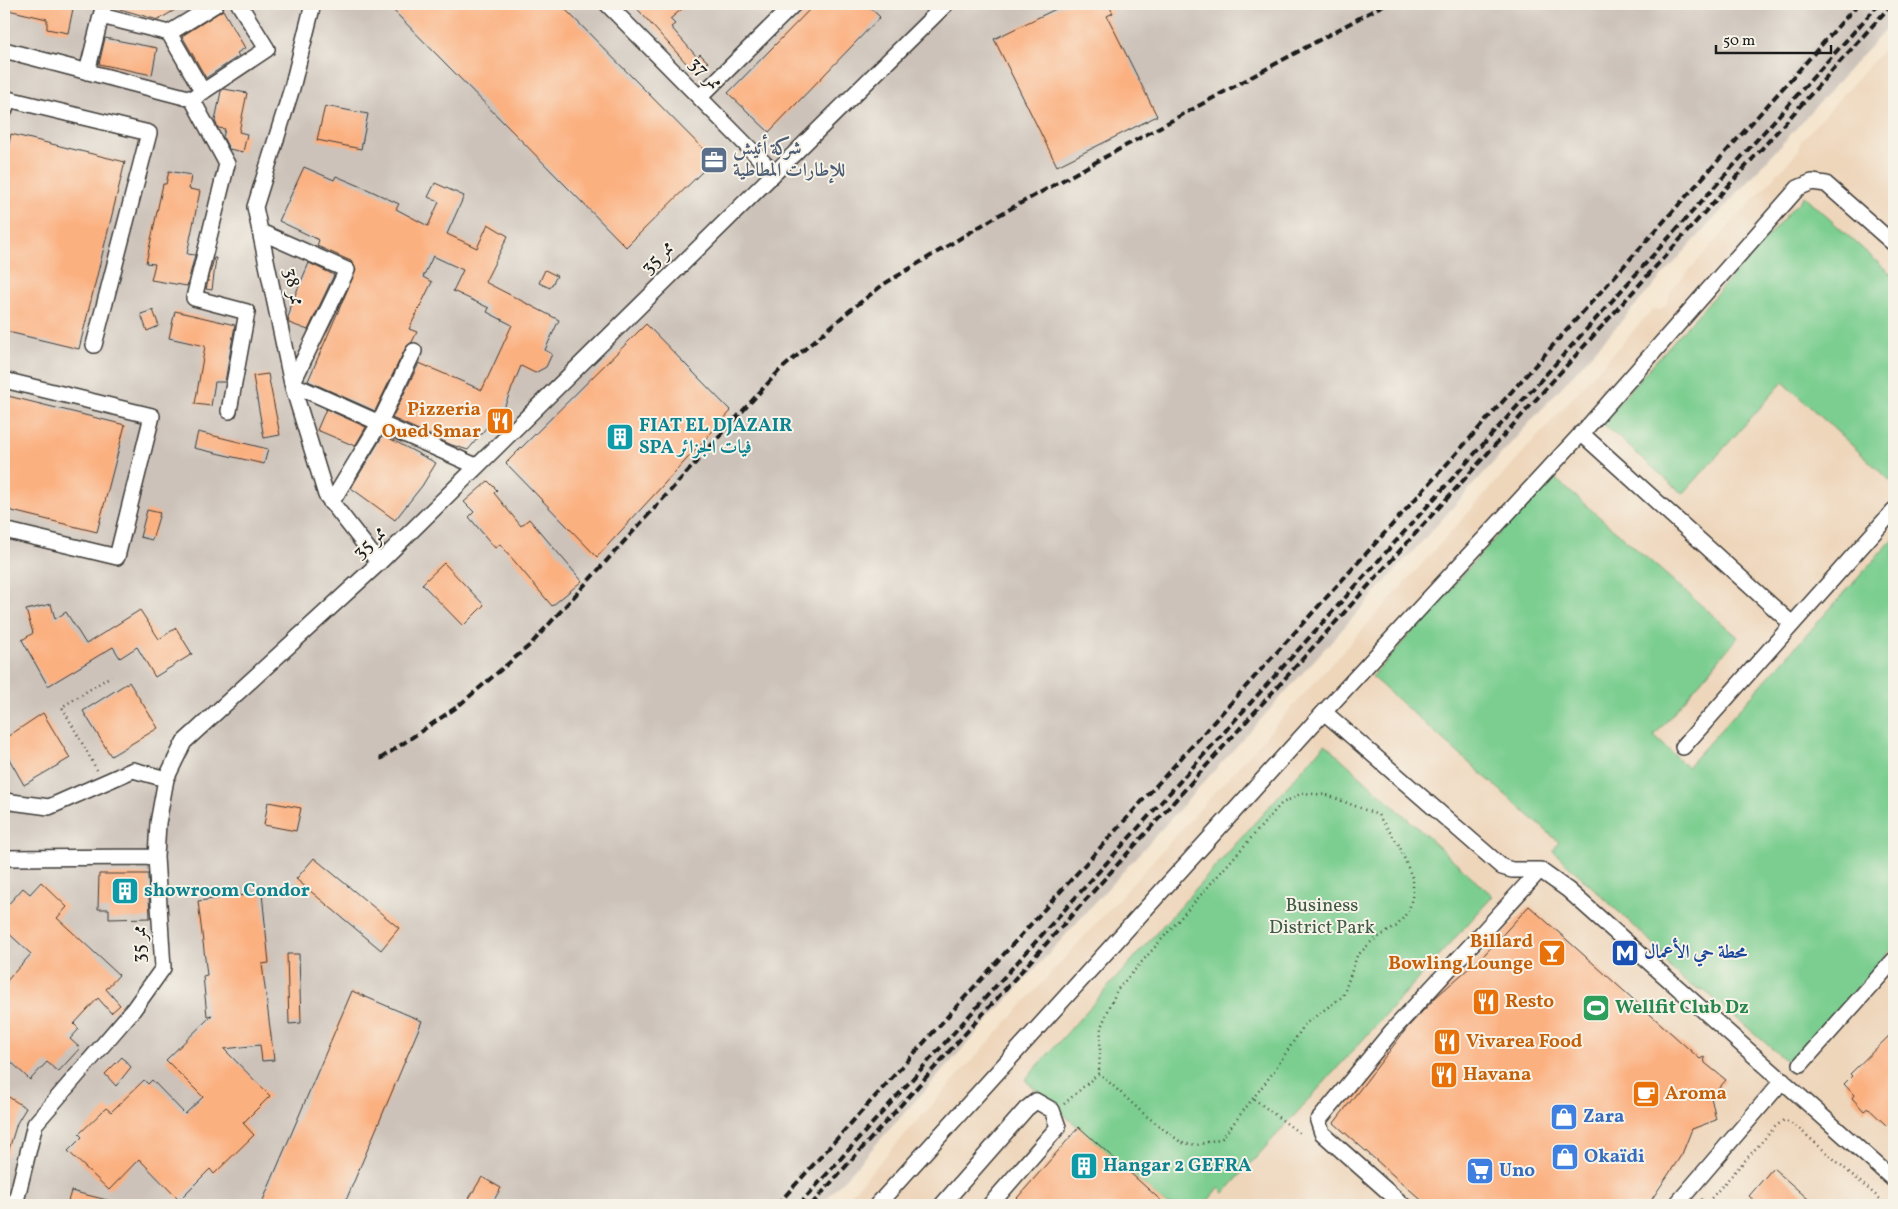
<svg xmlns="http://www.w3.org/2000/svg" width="1898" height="1209" font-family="Vollkorn,Amiri,serif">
<rect width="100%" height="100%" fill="#f7f3e8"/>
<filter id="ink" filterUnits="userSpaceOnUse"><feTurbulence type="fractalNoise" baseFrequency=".02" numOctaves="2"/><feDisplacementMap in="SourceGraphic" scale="10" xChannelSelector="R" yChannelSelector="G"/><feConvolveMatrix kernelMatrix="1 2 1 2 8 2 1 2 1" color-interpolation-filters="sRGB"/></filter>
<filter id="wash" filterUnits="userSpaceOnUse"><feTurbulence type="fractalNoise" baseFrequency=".0096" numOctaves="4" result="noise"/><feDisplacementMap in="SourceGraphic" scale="20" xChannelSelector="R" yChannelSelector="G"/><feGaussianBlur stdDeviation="1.12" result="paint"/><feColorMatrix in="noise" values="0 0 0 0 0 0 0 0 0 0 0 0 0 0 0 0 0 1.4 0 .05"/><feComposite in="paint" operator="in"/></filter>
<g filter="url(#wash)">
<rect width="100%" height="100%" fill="#f5e5ce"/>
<path fill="#eed6bb" d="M1894 38V1205H841L1653 309 1661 310 1667 303 1671 290 1797 152 1801 141Z"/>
<path fill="#ccc2b9" d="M4 4H1894V20L821 1205H4Z"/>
<path fill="#7cce90" stroke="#4c7556" d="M1804 196 1894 277V484L1783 382 1683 494 1601 422Z
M1551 475 1738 637 1654 736 1687 767 1894 538V946L1790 1064 1704 990C1687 988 1666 967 1661 951L1553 851 1559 842 1372 677Z
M1325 744 1493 896 1224 1193 1219 1188 1204 1205H1166L1025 1080Z"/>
<g id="blocks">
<path fill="#fbb080" d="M4 4H74L68 33 47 29V19L4 9Z
M114 4H185L158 20 113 7Z
M387 4H560L714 160 626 247Z
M633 4H688L670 19 675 24 671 27 697 57 700 54 708 62 696 74Z
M815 4H866L880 17 769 132 728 93Z
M1066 4H1108L1113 13 1107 16 1157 116 1057 166 994 39Z
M223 10 245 48 237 53 239 56 206 78 182 36Z
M105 38 157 48 152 75 99 64Z
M224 89 247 93 239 132 247 134 243 152 229 149 223 137 225 129 218 128 215 121 221 91Z
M325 106 368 114 361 149 317 140Z
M11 134 125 162 79 349 4 331V166Z
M304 167 334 180 336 176 367 189 399 204 396 209 428 226 439 202 428 197 435 183 464 196 447 234 477 248 488 224 508 236 485 282 559 320 545 350 552 354 546 367 535 373 521 366 505 405 468 450 452 445 392 418 419 363 482 390 512 325 487 312 489 308 453 291 463 270 433 256 423 277 432 282 409 329 417 332 412 342 406 347 375 411 308 381 356 270 351 261 317 246 319 240 279 221Z
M169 171 191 175 189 189 200 191 187 254 195 255 187 286 151 280 155 264 146 263 163 184H166Z
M214 258H216L212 290 206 289Z
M309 263 334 275 308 330 289 323 288 317 291 309H289Z
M545 270 557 276 550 288 539 283Z
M153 310 159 326 147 331 141 314Z
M175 311 235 325 225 382H215L211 406 195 404 205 346 169 338Z
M646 324 731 411 597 557 506 463Z
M268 374 280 435 264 438 253 376Z
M4 395 125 425 97 532 4 509Z
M326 409 366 427 355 446 317 430Z
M198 432 268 449 264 464 194 448Z
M383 435 436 463 422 486 395 520 351 488Z
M488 481 497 490 494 493 521 526 529 519 582 581 552 606 500 544 495 548 469 517 474 512 464 502Z
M147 510 160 513 152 540 140 537Z
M444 563 484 605 463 626 422 584Z
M51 604 55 619 66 612 86 644 140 610 159 639 176 628 192 654 155 677 137 647 120 658 113 647 48 686 22 640 33 633 26 610Z
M129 682 158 728 111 756 83 711Z
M43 713 70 758 24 785 4 750V739Z
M268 802 301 808 296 831 264 825Z
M314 858 399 928 381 950 296 879Z
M99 874H148L150 918 109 919V909H98Z
M41 882 67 907 57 918 119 975 106 989 120 1005 111 1013 98 998 74 1024 79 1029 70 1039 80 1048 58 1072 47 1062 30 1080 4 1055V984L31 954 4 929V909L23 888 30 894Z
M262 893 269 963 262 964 274 1060 262 1061 260 1045 224 1049 270 1096 243 1123 254 1135 214 1174 210 1169 179 1200 139 1159 109 1190 68 1151 82 1137 79 1134 106 1108 111 1112 144 1080 148 1084 152 1080 185 1114 203 1097 166 1060 212 1015 207 1016 203 976 207 975 198 901Z
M1529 906 1700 1059 1704 1057 1705 1063 1726 1080 1711 1097 1716 1120 1692 1129 1682 1154 1648 1205H1427L1334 1123 1407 1028 1436 997 1485 954Z
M287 954H299L301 1023 289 1024Z
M352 991 422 1021 344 1205H261Z
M1894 1031V1119L1887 1126 1868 1108 1864 1111 1852 1098 1854 1095 1844 1084 1852 1076 1850 1074Z
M122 1057 131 1067 116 1086 105 1074Z
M4 1094 26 1108 17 1123 7 1156H4Z
M1079 1127 1166 1205H1011Z
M1773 1168 1815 1205H1759L1749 1196Z
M482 1177 501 1188 491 1205H465Z
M71 1191 111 1201V1205H67Z"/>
</g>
</g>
<g filter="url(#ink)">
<use href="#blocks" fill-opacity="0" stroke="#3d3a37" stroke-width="1"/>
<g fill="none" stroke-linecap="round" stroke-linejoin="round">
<g stroke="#3d3a37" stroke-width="18">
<path id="minor" d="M313 4 292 88 255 207 292 384 326 495 379 563
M607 4 774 173
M101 16 169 33 203 92
M169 33 216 4
M4 50 192 99 267 49 239 4
M87 72 104 4
M700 97 794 4
M192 99 227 164 194 298 247 312 229 411
M4 112 8 99 149 133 94 345
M261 232 347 270 292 384 476 466
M4 380 152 416 117 557 4 530
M1581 433 1792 624
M331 503 379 424 414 351
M1324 712 1502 867 1512 870H1540L1568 890 1894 1180
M1683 747 1894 510
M4 801 49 807 133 770 166 779
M4 858 156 857
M1801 1064 1894 960
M15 1205 35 1124 133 1010 163 968 156 857 158 823 166 779 184 742 379 563 946 4
M877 1205 1324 712 1591 423 1798 188 1812 182 1826 184 1894 244
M942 1205 1026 1109 1036 1101 1052 1110 1058 1127 990 1205
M1403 1205 1322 1133 1318 1121 1392 1031 1540 870
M1676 1205 1783 1080"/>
</g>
<path stroke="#3d3a37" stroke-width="2.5" stroke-dasharray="1 4" stroke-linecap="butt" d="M97 770 62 707 111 676
M1254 1099 1302 1135
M1064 1104 1099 1073 1101 1027 1117 990 1281 804 1302 793 1327 795 1378 815 1399 845 1413 880V893L1409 910 1397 926 1372 941 1357 956 1343 996 1305 1024 1272 1074 1222 1138 1197 1145 1182 1143 1145 1115 1099 1073
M1701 1199 1706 1204 1775 1127 1784 1120 1797 1127 1887 1205"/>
<use href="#minor" stroke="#fff" stroke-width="15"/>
<path stroke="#1c1c1c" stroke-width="4" stroke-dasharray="8 4" stroke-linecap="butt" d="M380 759 457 707 530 645 779 371 848 312 884 284 999 215 1385 4
M777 1205 1438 474 1858 4
M799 1205 1879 4
M811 1205 1892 4"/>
</g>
</g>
<defs>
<g id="office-square" transform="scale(1.4375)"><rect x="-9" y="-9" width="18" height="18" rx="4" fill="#5c6f8a" stroke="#f7f3e8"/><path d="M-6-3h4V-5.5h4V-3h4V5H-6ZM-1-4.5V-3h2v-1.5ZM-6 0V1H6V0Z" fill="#fff"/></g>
<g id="restaurant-square" transform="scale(1.4375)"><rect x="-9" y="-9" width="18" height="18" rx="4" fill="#e8710a" stroke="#f7f3e8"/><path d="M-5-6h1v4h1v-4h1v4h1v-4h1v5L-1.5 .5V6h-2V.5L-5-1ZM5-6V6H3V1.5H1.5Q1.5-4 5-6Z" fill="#fff"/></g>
<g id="building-square" transform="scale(1.4375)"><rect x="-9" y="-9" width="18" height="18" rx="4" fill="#0f9aa8" stroke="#f7f3e8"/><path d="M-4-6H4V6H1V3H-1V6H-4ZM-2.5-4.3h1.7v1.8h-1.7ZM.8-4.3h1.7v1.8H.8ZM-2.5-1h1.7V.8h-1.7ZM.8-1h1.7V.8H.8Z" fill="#fff"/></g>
<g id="bar-square" transform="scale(1.4375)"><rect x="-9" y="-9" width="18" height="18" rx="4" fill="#e8710a" stroke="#f7f3e8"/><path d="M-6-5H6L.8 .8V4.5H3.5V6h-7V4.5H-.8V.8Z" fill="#fff"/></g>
<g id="metro-square" transform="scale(1.4375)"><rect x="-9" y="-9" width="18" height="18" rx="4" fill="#1a4fb4" stroke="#f7f3e8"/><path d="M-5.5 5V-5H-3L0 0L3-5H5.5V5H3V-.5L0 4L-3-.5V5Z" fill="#fff"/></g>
<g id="stadium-square" transform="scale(1.4375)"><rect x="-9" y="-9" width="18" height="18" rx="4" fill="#2e9e5b" stroke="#f7f3e8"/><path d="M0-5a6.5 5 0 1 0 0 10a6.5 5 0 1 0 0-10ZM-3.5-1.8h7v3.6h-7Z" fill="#fff"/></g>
<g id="cafe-square" transform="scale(1.4375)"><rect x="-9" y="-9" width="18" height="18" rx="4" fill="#e8710a" stroke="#f7f3e8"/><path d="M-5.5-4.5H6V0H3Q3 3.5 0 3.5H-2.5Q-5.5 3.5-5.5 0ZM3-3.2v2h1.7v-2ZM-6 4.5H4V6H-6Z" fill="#fff"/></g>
<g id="shop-square" transform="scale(1.4375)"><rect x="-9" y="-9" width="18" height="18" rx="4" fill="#3f7fe0" stroke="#f7f3e8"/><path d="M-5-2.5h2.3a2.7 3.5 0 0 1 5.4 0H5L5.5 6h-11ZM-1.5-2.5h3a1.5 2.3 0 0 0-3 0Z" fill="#fff"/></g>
<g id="supermarket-square" transform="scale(1.4375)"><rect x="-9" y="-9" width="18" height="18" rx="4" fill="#3f7fe0" stroke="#f7f3e8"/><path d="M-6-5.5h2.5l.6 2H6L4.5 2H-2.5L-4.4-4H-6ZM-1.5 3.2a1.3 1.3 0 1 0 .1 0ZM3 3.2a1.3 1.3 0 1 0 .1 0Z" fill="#fff"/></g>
</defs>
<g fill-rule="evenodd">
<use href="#office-square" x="714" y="160"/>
<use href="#restaurant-square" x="500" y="421"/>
<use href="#building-square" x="620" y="437"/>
<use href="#building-square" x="125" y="891"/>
<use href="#bar-square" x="1552" y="953"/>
<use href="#metro-square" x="1625" y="953"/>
<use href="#restaurant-square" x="1486" y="1002"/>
<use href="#stadium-square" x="1596" y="1008"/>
<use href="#restaurant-square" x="1447" y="1042"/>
<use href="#restaurant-square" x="1444" y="1075"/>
<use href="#cafe-square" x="1646" y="1094"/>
<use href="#shop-square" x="1564" y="1117"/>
<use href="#shop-square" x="1565" y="1157"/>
<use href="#building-square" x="1084" y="1166"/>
<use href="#supermarket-square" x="1480" y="1171"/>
</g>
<g text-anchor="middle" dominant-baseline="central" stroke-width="4" stroke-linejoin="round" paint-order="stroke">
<g font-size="19" fill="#1c1c1c" stroke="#f7f3e8">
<text transform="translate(705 74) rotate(45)">ممر 37</text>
<text transform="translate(658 258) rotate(-45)">ممر 35</text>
<text transform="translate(293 287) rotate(78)">ممر 38</text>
<text transform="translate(370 543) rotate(-44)">ممر 35</text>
<text transform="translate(140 944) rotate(-90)">ممر 35</text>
</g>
<g font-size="19" font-weight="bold" fill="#4e5e75" stroke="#f7f3e8" text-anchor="start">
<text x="733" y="149">شركة أئيش<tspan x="733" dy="22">للإطارات المطاطية</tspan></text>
</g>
<g font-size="19" font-weight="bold" fill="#c56008" stroke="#f7f3e8" text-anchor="start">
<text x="481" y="410" text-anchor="end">Pizzeria<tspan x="481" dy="22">Oued Smar</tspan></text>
<text x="1533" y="942" text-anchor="end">Billard<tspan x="1533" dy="22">Bowling Lounge</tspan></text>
<text x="1505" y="1002">Resto</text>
<text x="1466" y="1042">Vivarea Food</text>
<text x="1463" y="1075">Havana</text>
<text x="1665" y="1094">Aroma</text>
</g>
<g font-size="19" font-weight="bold" fill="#0d838f" stroke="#f7f3e8" text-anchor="start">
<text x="639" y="426">FIAT EL DJAZAIR<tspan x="639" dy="22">SPA فيات الجزائر</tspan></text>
<text x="144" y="891">showroom Condor</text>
<text x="1103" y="1166">Hangar 2 GEFRA</text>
</g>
<g font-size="19" fill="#3e5a45" stroke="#f7f3e8">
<text x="1322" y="906">Business<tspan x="1322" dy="22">District Park</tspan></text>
</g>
<g font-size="19" font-weight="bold" fill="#164399" stroke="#f7f3e8" text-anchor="start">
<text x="1644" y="953">محطة حي الأعمال</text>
</g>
<g font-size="19" font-weight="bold" fill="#27864d" stroke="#f7f3e8" text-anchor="start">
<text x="1615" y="1008">Wellfit Club Dz</text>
</g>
<g font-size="19" font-weight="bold" fill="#366cbe" stroke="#f7f3e8" text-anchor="start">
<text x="1583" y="1117">Zara</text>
<text x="1584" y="1157">Okaïdi</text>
<text x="1499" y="1171">Uno</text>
</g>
</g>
<rect width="1898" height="1209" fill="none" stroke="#f7f3e8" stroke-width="20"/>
<path d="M1716 45v8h115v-8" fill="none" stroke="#1c1c1c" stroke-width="2.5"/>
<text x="1723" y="45" font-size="15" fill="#1c1c1c" stroke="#f7f3e8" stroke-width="4" paint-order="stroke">50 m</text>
</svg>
